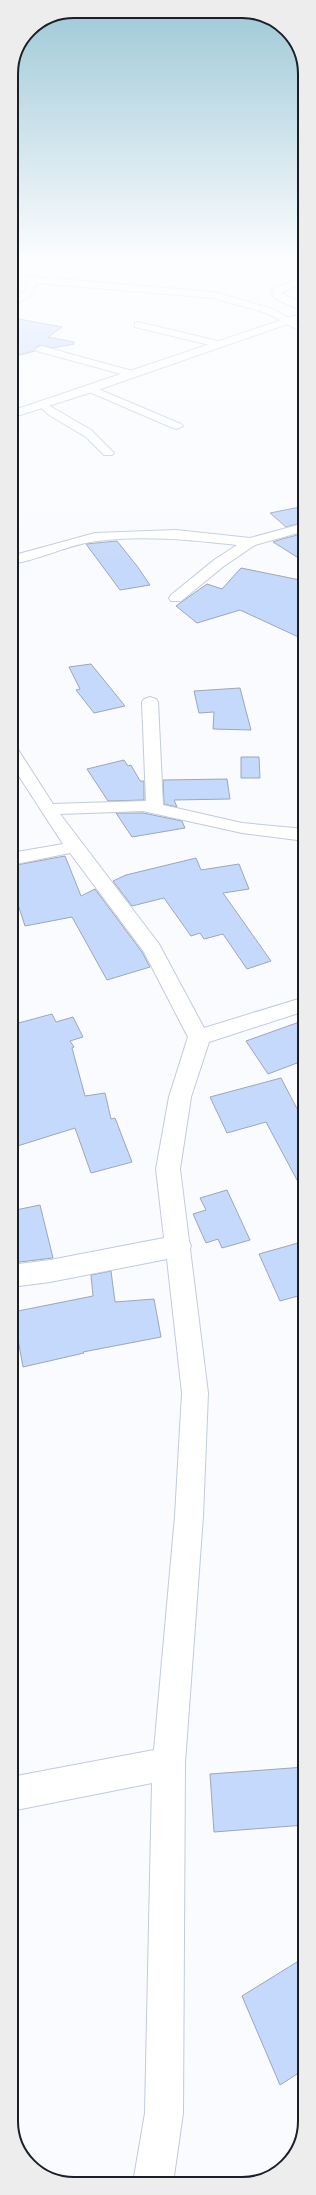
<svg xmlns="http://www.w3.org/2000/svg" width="316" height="2195" font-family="'Archivo Narrow',sans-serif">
<rect width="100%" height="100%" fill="#f9fbff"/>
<path fill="#c4d9fb" stroke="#9ca7b7" d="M19 319 62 327 48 337 74 342V344L53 348 40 345 35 348V351L11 357V323Z
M305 506V522L286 527 270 513Z
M305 533V562L273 542 282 539Z
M117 541 137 566 150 585 120 590 86 544Z
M241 568 305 581V640L240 610 197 623 176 606 207 584 222 589Z
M91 664 125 706 94 713 76 690 80 689 69 667Z
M240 688 251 730 213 729 214 712 199 713 194 691Z
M241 757H259L260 778H241Z
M124 760 128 766 131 765 140 781H144V800L108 801 87 769Z
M227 779 230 799 174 800 177 807 164 804 163 780Z
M116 813H143L182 821 185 828 132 837Z
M65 856 81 896 95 889 142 952 150 967 107 980 72 917 25 926 11 883V866Z
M196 858 201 870 239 864 249 889 223 893 271 961 247 969 223 934 204 939 200 933 191 936 164 898 132 906 113 881 126 875Z
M52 1014 56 1022 73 1017 83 1037 70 1041 74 1047 72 1048 85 1096 105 1093 111 1119 115 1118 132 1162 91 1173 75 1128 11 1148V1025Z
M305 1020V1060L268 1074 246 1041Z
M281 1078 305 1124V1195L266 1122 227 1133 210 1097Z
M227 1190 250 1240 222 1248 218 1239 206 1243 193 1214 206 1210 200 1198Z
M40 1205 53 1258 11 1263V1211Z
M305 1241V1294L280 1301 259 1254Z
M111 1271 115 1302 154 1299 161 1337 83 1352 84 1353 23 1367 13 1312 93 1296 91 1275Z
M305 1767V1825L214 1832 210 1774Z
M305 1957V2069L280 2085 242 1996Z"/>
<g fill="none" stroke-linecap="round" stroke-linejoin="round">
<g stroke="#c0cbdc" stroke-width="2">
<path id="minor" d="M230 259H240L243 262 239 265Z
M11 275 214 292 273 309 305 327V334L267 313 213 298 37 283 29 297 11 307V300L25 291 28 282 11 281Z
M293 281 298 284 296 286 281 293 305 305V312L276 299 271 293 276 288Z
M138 322 222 342 223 344 218 347 135 327V323Z
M41 346 136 372 137 374 132 377 37 351 36 349Z
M91 386 181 424 183 426 177 429 173 428 87 391 86 389Z
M43 402 91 430 114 453 112 455H104L86 437 49 415 38 405Z
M305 523V531L255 545 224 566 181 601H171L169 598 171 595 214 560 237 545C191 540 143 535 97 541 69 544 40 560 11 564V556L95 533 176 530 250 538Z
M150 697 156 699 158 702 163 805 242 823 305 829V841L242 833 143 811 60 814 159 944 204 1028 305 997V1011L209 1042 191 1097 180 1169 189 1241 191 1246 190 1249 208 1393 203 1516 185 1763 183 2113 173 2183H133L145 2113 152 1783 11 1811V1777L154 1750 175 1516 182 1393 167 1259 50 1282 11 1287V1265L50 1260 164 1238 156 1169 169 1097 188 1037 144 952 70 853 11 865V853L63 844 11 764V746L17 748 53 804 146 801 142 702 144 699Z"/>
</g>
<g stroke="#c0cbdc" stroke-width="2">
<path id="tertiary" d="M305 312V318L89 393 11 418V411Z"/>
</g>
<use href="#minor" fill="#fff" fill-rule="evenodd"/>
<use href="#tertiary" fill="#fff" fill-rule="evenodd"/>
</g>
<linearGradient id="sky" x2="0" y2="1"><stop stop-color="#9dc8d6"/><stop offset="0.46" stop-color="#fcfdff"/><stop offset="1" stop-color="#fcfdff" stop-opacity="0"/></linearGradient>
<rect width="316" height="566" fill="url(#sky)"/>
<path d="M0 0H316V2195H0ZM74 18H242A56 56 0 0 1 298 74V2121A56 56 0 0 1 242 2177H74A56 56 0 0 1 18 2121V74A56 56 0 0 1 74 18Z" fill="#ededee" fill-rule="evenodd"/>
<path fill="none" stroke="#1b1f26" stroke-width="2" d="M74 18H242A56 56 0 0 1 298 74V2121A56 56 0 0 1 242 2177H74A56 56 0 0 1 18 2121V74A56 56 0 0 1 74 18Z"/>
</svg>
